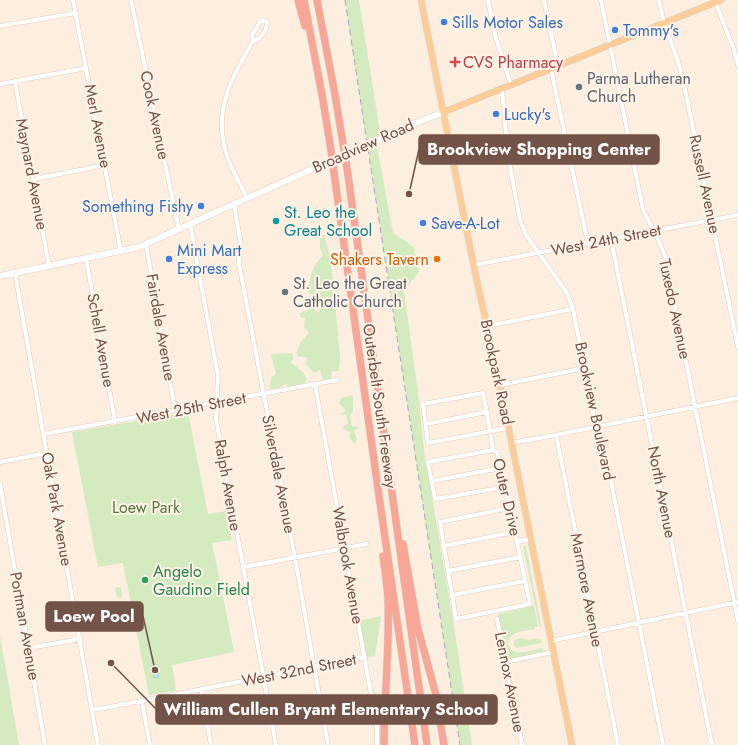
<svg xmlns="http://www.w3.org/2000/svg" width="738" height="745" font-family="Jost,sans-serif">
<rect width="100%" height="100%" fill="#fcefe0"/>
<path fill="#d4eabf" d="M345 0H359L381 139 376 141 393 233 414 247 419 272 404 291 419 400 424 451 453 620 472 745H460Z
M320 233 324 235 331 261 340 357 339 371H332L331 379 323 380 320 370 314 373 305 363 308 358 298 356 296 353 301 342 309 333 304 327 305 318 300 317V313L313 308 319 313 320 301 308 292C309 278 313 265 323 255L320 248Z
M292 353 294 359 290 362 304 373 307 380 303 384 289 387 285 384 279 388 270 389 271 377 276 374 271 354Z
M353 395V411L350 416 352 426 359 427 354 432 357 439 354 445 353 442 349 438 350 432 344 429 343 427 348 423 346 414 339 415 346 411 339 403 341 398Z
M188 412 208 514 227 511 232 540 212 543 234 652 172 665 176 691 149 695 123 563 98 567 72 432Z
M526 546 541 625 540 628 523 547Z
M118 587 121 588 122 596 120 598 117 597 115 588Z
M532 606H534L538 627H534L535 629C524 631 508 631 508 645 513 658 531 650 542 648L544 653 507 661 498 614Z
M381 616 375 656 365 657 359 621Z
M0 636 19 745H0Z
M521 638 528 640 536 638 537 640 541 639 542 643 516 648 514 646V641L517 639Z"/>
<path fill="#b5e3e6" stroke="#9bd4d8" d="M157 665 159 677 154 678 152 666Z"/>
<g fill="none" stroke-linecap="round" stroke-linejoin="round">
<g stroke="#e3ccbf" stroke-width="5">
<path id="minor" d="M73 0 121 252
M131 0 179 230
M488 0 496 38 511 85
M544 0 558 66
M601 0 643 210 659 241 665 257 738 621
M659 0 664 23 678 61 683 80 738 347
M715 1 734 50 738 65
M263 20 267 22C267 30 261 40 253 41L252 35 260 22Z
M0 26 76 13
M551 69 588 244
M15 82 49 266
M0 84 86 68
M502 89 508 156 520 220 526 235 567 293 573 309 596 427 608 466 663 745
M34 179 105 165
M247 198C240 183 231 169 226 153 213 109 232 78 253 41
M234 204 240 239 239 264 295 558 328 745
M190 224 218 376 216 419 276 745
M611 239 712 745
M146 244 175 410
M86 258 115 422
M474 265 738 215
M15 273 98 745
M487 326 573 309
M315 385 377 727V745
M500 385 585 368
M426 424 487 412
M508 428 428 443 423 404 483 393C487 412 490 431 493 450L497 452 510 508 530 604 456 619 440 522 510 508
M44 434 337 380
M556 435 618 745
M511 443 556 435 738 398
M493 450 428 462 435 499 494 489 505 486
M0 462 47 453
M432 481 501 468
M0 484 45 745
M517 542 530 539
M443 546 515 532
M244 567 367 544
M448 571 521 557
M452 595 525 581
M497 619 522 745
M551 641 738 602
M29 648 80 639
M506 662 553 652
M201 689 211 745
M142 702 150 745
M92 710C183 694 274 674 365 657"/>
</g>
<g stroke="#e8ccbc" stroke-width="7">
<path id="secondary" d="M376 141 416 123 444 112
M0 276 139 247 321 165"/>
</g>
<g stroke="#dbd2cf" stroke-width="7">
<path id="primary" d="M421 0 475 272 500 385 572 745
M444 112 721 0"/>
</g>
<g stroke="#dbd2cf" stroke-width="8">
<path id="motorway" d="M298 0 305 26
M304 0 323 100 330 144 379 496 415 745
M317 0 334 89 347 168 427 745
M403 544 418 629 436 695 444 745
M383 556C385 570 387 584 388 599 390 647 384 696 384 745"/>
</g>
<use href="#minor" stroke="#fff" stroke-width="4"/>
<use href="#secondary" stroke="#fff" stroke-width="6"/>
<use href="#primary" stroke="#fdcd97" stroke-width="6"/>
<use href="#motorway" stroke="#f8a695" stroke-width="7"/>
<path stroke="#b09fc5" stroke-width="1" stroke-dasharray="6 4" stroke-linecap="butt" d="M345 0 460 745"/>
<g stroke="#e8ccbc" stroke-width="7" stroke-linecap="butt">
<path id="secondary-bridge" d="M321 165 376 141"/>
</g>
<use href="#secondary-bridge" stroke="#fff" stroke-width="6"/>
</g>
<g fill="#3f7fe0" stroke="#fff3e7" stroke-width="1.5">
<circle cx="444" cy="22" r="4"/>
<circle cx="615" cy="30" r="4"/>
<circle cx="496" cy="114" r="4"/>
<circle cx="201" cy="206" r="4"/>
<circle cx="423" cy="223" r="4"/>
<circle cx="169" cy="259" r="4"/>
</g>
<path fill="#e0444e" stroke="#fff3e7" stroke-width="1.5" d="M453 56h4v4h4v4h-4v4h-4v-4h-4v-4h4z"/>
<g fill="#6b7280" stroke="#fff3e7" stroke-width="1.5">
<circle cx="579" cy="87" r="4"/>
<circle cx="285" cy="292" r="4"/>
</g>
<circle fill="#0f9aa8" stroke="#fff3e7" stroke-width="1.5" cx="276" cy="221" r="4"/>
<circle fill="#e8710a" stroke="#fff3e7" stroke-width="1.5" cx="437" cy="259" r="4"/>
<circle fill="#2e9e5b" stroke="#fff3e7" stroke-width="1.5" cx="145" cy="580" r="4"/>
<g text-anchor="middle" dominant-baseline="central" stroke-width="4" stroke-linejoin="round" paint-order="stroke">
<g font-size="16" fill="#366cbe" stroke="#fff3e7" text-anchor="start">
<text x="452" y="22">Sills Motor Sales</text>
<text x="623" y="30">Tommy's</text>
<text x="504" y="114">Lucky's</text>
<text x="193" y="206" text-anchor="end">Something Fishy</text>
<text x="431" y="223">Save-A-Lot</text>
<text x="177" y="250">Mini Mart<tspan x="177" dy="18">Express</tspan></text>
</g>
<g font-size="16" fill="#be3a42" stroke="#fff3e7" text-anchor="start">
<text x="463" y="62">CVS Pharmacy</text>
</g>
<g font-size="16" fill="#5b616d" stroke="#fff3e7" text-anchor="start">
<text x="587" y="78">Parma Lutheran<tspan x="587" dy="18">Church</tspan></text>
<text x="293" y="283">St. Leo the Great<tspan x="293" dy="18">Catholic Church</tspan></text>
</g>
<g font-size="16" fill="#735347" stroke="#fff3e7">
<text transform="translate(155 115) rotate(78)">Cook Avenue</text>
<text transform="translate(98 126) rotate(79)">Merl Avenue</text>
<text transform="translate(363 146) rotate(-24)">Broadview Road</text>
<text transform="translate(32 174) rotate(79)">Maynard Avenue</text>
<text transform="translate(705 184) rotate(78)">Russell Avenue</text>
<text transform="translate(606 240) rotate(-11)">West 24th Street</text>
<text transform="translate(675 309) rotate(78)">Tuxedo Avenue</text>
<text transform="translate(161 327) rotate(80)">Fairdale Avenue</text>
<text transform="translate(101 340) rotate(80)">Schell Avenue</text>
<text transform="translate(497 372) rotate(78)">Brookpark Road</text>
<text transform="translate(380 406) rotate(82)">Outerbelt South Freeway</text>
<text transform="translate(191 408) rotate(-11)">West 25th Street</text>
<text transform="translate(595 411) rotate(78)">Brookview Boulevard</text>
<text transform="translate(279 474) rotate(79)">Silverdale Avenue</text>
<text transform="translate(228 485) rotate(80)">Ralph Avenue</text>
<text transform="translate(662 492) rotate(79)">North Avenue</text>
<text transform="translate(507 497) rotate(77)">Outer Drive</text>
<text transform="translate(57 509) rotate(80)">Oak Park Avenue</text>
<text transform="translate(348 565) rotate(80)">Walbrook Avenue</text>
<text transform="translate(587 590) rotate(79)">Marmore Avenue</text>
<text transform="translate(25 626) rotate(80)">Portman Avenue</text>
<text transform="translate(299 670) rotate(-11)">West 32nd Street</text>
<text transform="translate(510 682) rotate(79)">Lennox Avenue</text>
</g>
<g font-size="16" fill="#0d838f" stroke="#fff3e7" text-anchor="start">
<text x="284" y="212">St. Leo the<tspan x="284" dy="18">Great School</tspan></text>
</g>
<g font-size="16" fill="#c56008" stroke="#fff3e7" text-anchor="end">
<text x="429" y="259">Shakers Tavern</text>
</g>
<g font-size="16" fill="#56793f" stroke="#fff3e7">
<text x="146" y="507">Loew Park</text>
</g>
<g font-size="16" fill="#27864d" stroke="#fff3e7" text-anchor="start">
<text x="153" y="571">Angelo<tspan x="153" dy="18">Gaudino Field</tspan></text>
</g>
</g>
<path fill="none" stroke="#735347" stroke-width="1.5" d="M409 194L419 149M155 670L143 616M111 663L156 709"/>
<g fill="#735347" stroke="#fff3e7" stroke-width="1.5">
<circle cx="409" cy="194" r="4"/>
<circle cx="155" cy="670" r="4"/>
<circle cx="111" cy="663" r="4"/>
</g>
<g fill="#735347" stroke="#735347" stroke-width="1.5">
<rect x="419" y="135" width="240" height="29" rx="4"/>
<rect x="46" y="602" width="97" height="29" rx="4"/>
<rect x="156" y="695" width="341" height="29" rx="4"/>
</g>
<g font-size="17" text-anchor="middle" font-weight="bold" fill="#fff">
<text x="539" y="155">Brookview Shopping Center</text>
<text x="94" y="622">Loew Pool</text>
<text x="326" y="715">William Cullen Bryant Elementary School</text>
</g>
</svg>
